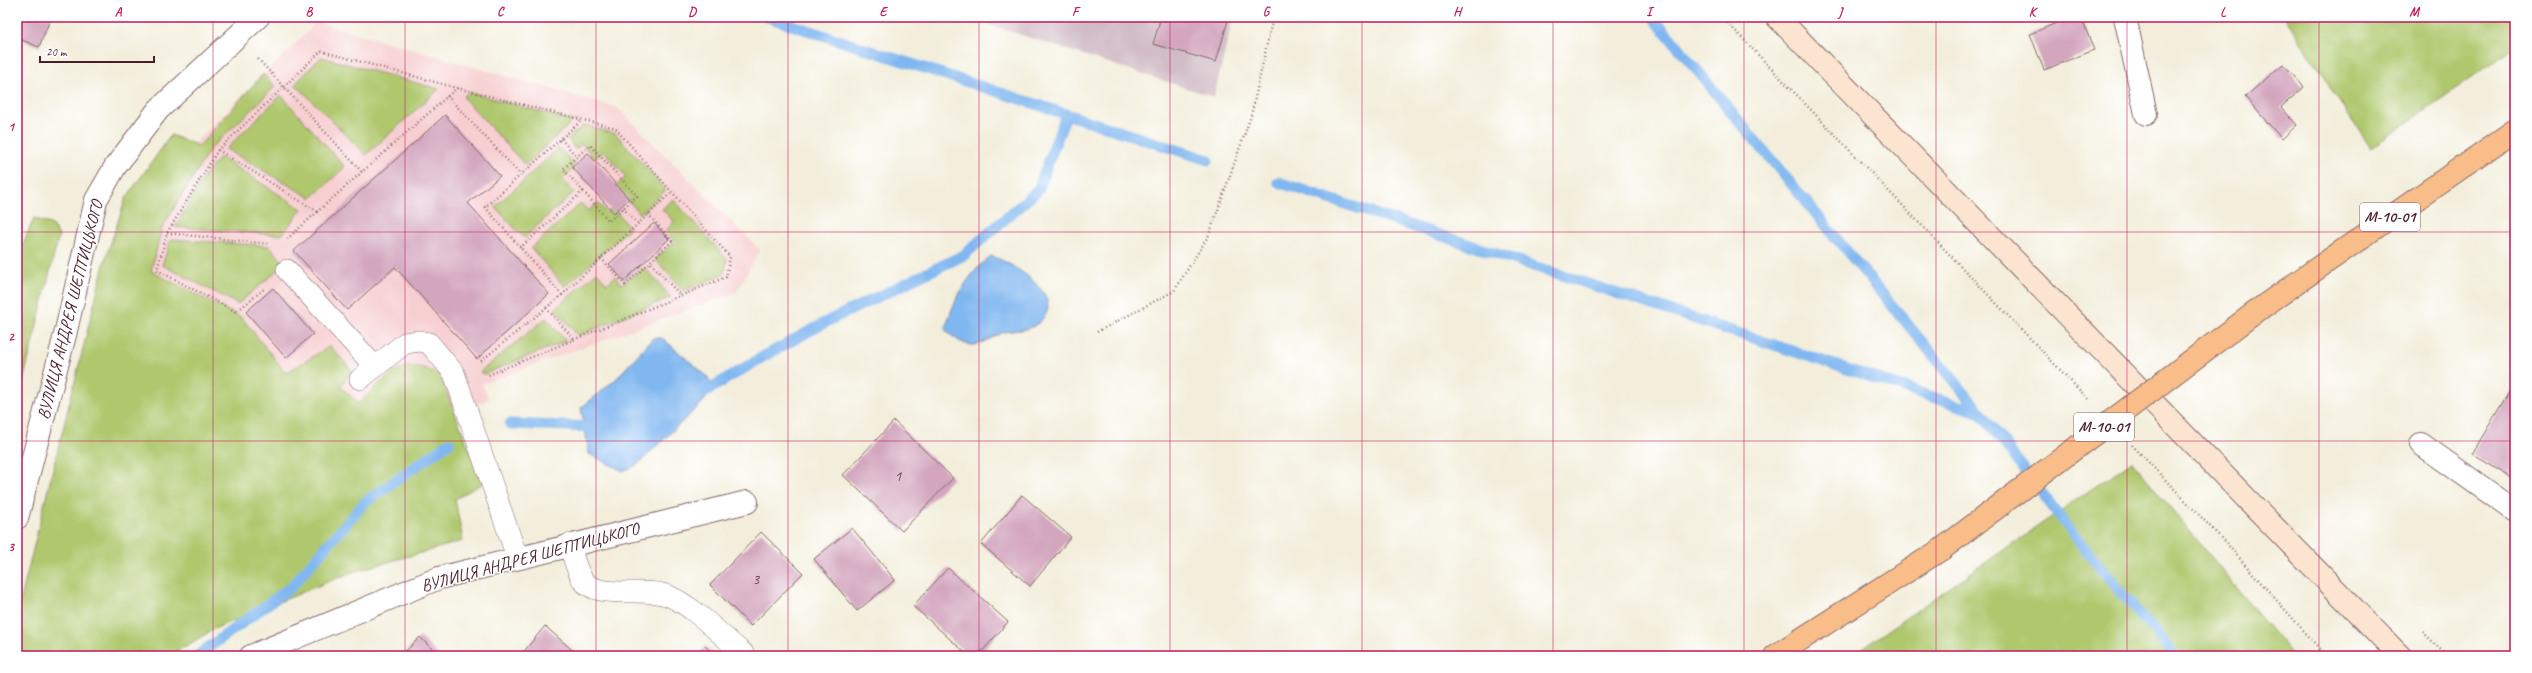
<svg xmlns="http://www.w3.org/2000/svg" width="2532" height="673" font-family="Caveat,sans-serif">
<rect width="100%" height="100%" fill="#fff"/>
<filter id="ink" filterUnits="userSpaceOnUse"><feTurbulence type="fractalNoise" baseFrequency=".025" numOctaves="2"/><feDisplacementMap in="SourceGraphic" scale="8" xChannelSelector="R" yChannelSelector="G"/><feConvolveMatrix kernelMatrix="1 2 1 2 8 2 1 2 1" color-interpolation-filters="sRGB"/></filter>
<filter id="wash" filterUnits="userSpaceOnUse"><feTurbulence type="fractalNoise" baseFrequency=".012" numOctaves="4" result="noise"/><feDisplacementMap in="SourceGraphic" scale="16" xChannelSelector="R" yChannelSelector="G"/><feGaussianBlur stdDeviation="0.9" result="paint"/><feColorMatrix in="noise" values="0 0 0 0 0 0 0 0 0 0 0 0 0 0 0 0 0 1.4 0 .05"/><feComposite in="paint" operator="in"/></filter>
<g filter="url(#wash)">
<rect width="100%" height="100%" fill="#f3eedb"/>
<path fill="#f7cfd1" d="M317 22 618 108 760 250 737 292 482 384 489 399 402 435 121 274 182 155Z"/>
<path fill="#d2bdc6" d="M965 17H1233L1214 97Z"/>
<path fill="#afc86d" stroke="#7c744c" d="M2285 17H2515V47L2371 148 2344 109Z
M321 57 439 89 366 155 295 84Z
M263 74 275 87 210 149 162 228 151 271 242 318 286 373 330 346 352 371 340 387 359 403C385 379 404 352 440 376L483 483 455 499 463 541 352 572 216 628 169 656H17V614L105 260 126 198 171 135 199 146Z
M469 92 573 121 525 165 463 97Z
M281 95 345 167 311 198 226 149Z
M584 125 616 134 666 190 640 214 616 186 626 177 604 151 595 159 582 144 575 149 568 139Z
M559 148 576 166 562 179 574 192 524 238 495 207Z
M220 157 302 209 282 235 175 227 205 175Z
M673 199 727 259 724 274 683 291 655 259 675 242 665 231 674 222 662 209Z
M581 203 588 211 598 203 607 213 613 208 630 228 565 287 531 248Z
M34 218 52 225 59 235 17 406V258Z
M171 239 269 246 285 264 238 304 162 265Z
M645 268 671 297 578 336 555 309 597 272 607 284 615 276 621 284Z
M546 318 566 341 484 374 480 372Z
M2132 461 2293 656H1851Z"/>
<path fill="#81b7f0" stroke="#666b8e" d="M991 256C1014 263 1077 302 1032 327 1024 331 1013 330 1005 332 995 335 981 346 971 345 961 344 952 336 945 330 952 303 968 273 991 256Z
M653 338H662L708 377 711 388 705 400 637 465 623 471 589 454 581 408 616 379Z"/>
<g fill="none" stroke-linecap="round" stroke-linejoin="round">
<path stroke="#81b7f0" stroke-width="11" d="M767 17 1208 160
M1653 17 1981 413
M1278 182 1981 413 2080 543 2175 656
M698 396 766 355 830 320 964 255 1038 190 1066 115
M510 424 598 427
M197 656 291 587 365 502 449 443"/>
</g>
<g id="blocks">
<path fill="#d3a6be" d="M17 17H51L39 47 17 38Z
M1161 17H1229L1216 62 1153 44Z
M2071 17H2081L2094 50 2044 70 2030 34Z
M2283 64 2304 87 2281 107 2297 125 2282 139 2245 97Z
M445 115 500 176 468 203 549 294 477 359 395 267 347 310 294 251Z
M588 153 629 199 614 213 572 167Z
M654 223 669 239 624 281 609 264Z
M273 288 313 334 286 358 246 312Z
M2510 390 2515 392V480L2472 454Z
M894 421 953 478 902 531 843 475Z
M1022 495 1071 537 1030 586 981 544Z
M852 528 895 580 857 611 814 559Z
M761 532 803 573 751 626 710 585Z
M948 568 1008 622 978 656H969L913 606Z
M545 626 579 656H520Z
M420 637 439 656H401Z
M705 646 716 656H696Z"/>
</g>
</g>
<g filter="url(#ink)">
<use href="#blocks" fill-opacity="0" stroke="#856769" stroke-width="1"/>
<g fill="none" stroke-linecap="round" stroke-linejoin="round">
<g stroke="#856769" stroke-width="22">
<path id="lane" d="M287 270 375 367 405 343 419 341 429 343 454 373 517 557
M360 379 375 367
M569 544C573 555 576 569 582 579 596 601 645 586 669 596 696 608 720 635 743 653"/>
</g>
<g stroke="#856769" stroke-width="24">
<path id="street" d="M2125 17 2146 114
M2421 444 2515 511
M17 518 65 335 96 200 115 167 158 110 258 17
M251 656 439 578 747 502"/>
</g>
<g stroke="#856769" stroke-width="24">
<path id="secondary" d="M1777 17 2400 656"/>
</g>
<g stroke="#856769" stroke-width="24">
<path id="highway" d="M2265 305 2515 130
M1775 656 1942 549"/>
</g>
<path stroke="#856769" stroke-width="2.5" stroke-dasharray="1 3" stroke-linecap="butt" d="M1722 17 2088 399
M258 59 362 172 457 88 321 51 218 150 167 233 157 270 236 312 264 289
M457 88 615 128 730 257 726 277 488 375
M447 96 521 175
M561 139 577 157
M218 150 318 212
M623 208 638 224
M648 214 672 241 650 262 680 295
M167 233 270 244
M287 239 362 172
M520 248 583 191 563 169 590 145 637 196 609 221 583 191
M601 258 625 285 650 262
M562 295 485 207 582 120
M546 308 574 339
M1097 332 1174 291 1209 235 1251 116 1273 17
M481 361 562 295 672 192
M2132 445 2226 543 2326 656
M2423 632 2447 656"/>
<use href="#lane" stroke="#fff" stroke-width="21"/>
<use href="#street" stroke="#fff" stroke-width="22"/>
<use href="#secondary" stroke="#fce5d0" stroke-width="22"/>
<use href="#highway" stroke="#f8bd89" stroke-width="22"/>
<g stroke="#856769" stroke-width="24" stroke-linecap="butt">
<path id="highway-bridge" d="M1942 549 2265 305"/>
</g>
<use href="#highway-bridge" stroke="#f8bd89" stroke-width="22"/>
</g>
</g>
<path fill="none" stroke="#c2185b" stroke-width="1" stroke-opacity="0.55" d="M213 17V656M405 17V656M596 17V656M788 17V656M979 17V656M1170 17V656M1362 17V656M1553 17V656M1744 17V656M1936 17V656M2127 17V656M2319 17V656M17 232H2515M17 441H2515"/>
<g text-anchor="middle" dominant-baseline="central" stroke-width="3" stroke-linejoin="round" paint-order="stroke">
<g font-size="15" fill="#6c4150">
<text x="898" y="476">1</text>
<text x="756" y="579">3</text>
</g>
<g fill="#fff" stroke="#80626b" stroke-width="1">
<rect x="2360" y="203" width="60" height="28" rx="3"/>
<rect x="2074" y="413" width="60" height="28" rx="3"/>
</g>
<g font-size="16" font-weight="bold" fill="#4a1f2b">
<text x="2390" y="217">М-10-01</text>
<text x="2104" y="427">М-10-01</text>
</g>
<g font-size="17" fill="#4a1f2b" stroke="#fff">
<text transform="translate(70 310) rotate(-76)">ВУЛИЦЯ АНДРЕЯ ШЕПТИЦЬКОГО</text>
<text transform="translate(530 557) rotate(-15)">ВУЛИЦЯ АНДРЕЯ ШЕПТИЦЬКОГО</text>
</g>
</g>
<rect width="2532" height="673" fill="none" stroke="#fff" stroke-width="44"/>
<path d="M40 56v6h114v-6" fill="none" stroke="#4a1f2b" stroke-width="2"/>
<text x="46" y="56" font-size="12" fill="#4a1f2b" stroke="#ffffff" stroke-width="3" paint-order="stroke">20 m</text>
<rect x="22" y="22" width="2488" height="629" fill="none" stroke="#c2185b" stroke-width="1.5"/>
<g font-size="13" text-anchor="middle" font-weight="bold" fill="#c2185b">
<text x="118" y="16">A</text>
<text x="309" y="16">B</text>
<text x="500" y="16">C</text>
<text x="692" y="16">D</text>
<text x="883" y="16">E</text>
<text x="1075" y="16">F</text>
<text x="1266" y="16">G</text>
<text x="1457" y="16">H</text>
<text x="1649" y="16">I</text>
<text x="1840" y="16">J</text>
<text x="2032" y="16">K</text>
<text x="2223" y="16">L</text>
<text x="2414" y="16">M</text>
<text x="11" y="131">1</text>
<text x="11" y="341">2</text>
<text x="11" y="551">3</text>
</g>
</svg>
